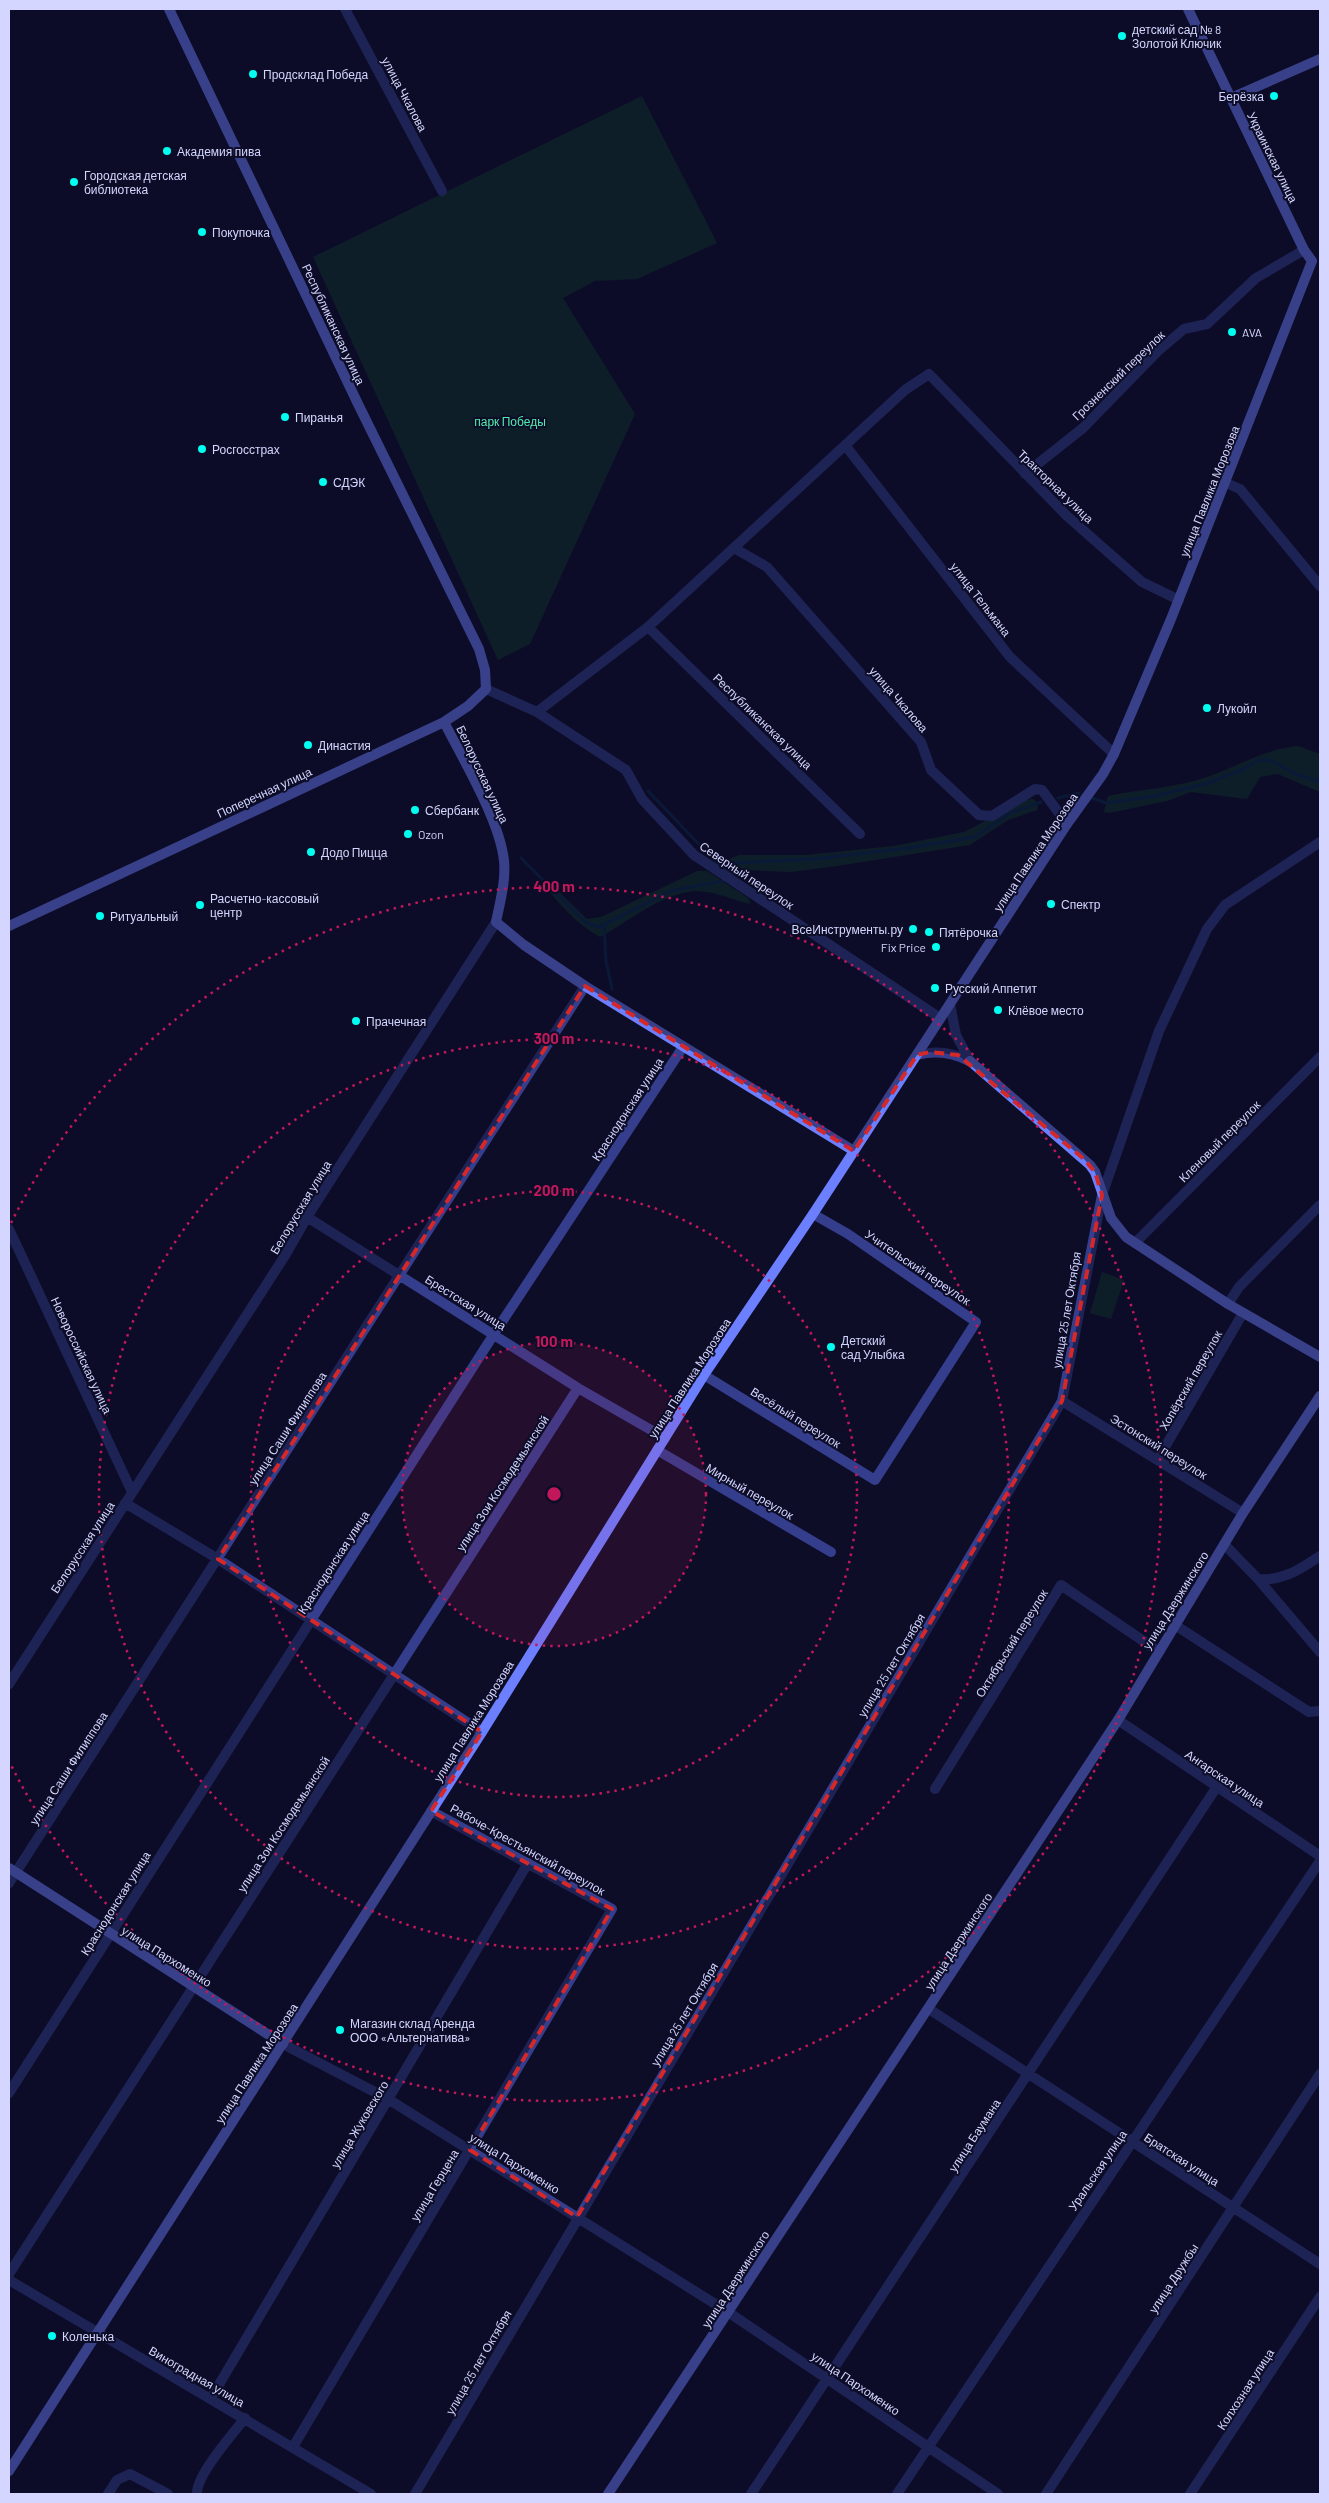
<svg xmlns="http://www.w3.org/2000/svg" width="1329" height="2503" font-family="Barlow,sans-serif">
<rect width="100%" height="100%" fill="#0d0d28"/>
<path fill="#10332c" d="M642 96 717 243 637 279 595 281 563 298 635 414 530 644 498 660 313 257Z
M1298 746 1320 754V792L1278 774 1260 777 1247 799 1191 792 1167 801 1109 813 1104 812 1108 796C1141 789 1177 788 1210 776 1240 765 1265 749 1298 746Z
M1033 799 1038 803 1037 810 1008 820 970 845 837 866 791 872 746 870 731 876 725 869 727 860 739 855H805L894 846 964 832 1025 800Z
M697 871H707L748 898 751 904C733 900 712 890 694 891 658 895 630 921 600 937 578 925 563 908 547 889L548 885 554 887 587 919 601 917Z
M1102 1272 1124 1280 1111 1319 1090 1313Z"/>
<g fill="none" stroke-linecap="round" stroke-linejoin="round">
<path stroke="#052949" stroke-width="3" d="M648 791 717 863 728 872
M1058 798 1079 793
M1092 798 1106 803 1155 796 1205 784 1244 769 1258 760H1270L1296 774 1320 782
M521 858 585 922 599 927 671 891 723 881
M728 873 734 863 815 859 908 848 975 837 1010 813 1041 802
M604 925 606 961 612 989"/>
<path stroke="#343e8c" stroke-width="10" d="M345 9 442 191
M845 445 1010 657 1114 754
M1025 474 1083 428 1158 351 1184 329 1207 324 1256 278 1304 250
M1226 483 1240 489 1320 586
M734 548 767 567 921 742 931 770 979 815 992 816 1035 789 1042 790 1067 824
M648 627 860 834
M486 689 537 712 648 627 905 390 929 374 1067 516 1142 582 1179 600
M537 712 626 770 642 799 694 855 940 1018
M950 1004 956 1035 970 1061
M917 1055C936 1050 952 1052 969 1061
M307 1217 578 1388 665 1438
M9 1229 132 1492
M1135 1243 1320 1057
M1228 1304 1239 1287 1320 1205
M704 1375 875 1480 976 1322 848 1234 813 1214
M1062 1401 1243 1513
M657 1450 831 1552
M1158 1459 1243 1313
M125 1503 218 1559 482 1732
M1224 1544 1258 1579 1320 1652
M1258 1579C1283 1581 1299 1570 1320 1556
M1175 1625 1309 1712 1320 1711
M9 1684 286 1254 307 1217 496 922
M1118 1720 1320 1856
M935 1789 1061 1585 1158 1651
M9 1883 585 986
M929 2009 1320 2264
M283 2044 388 2099 728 2312 998 2494
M9 2093 494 1334 683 1047
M9 2274 578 1388
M9 2280 371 2494
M211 2398 528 1863
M293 2447 612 1909 431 1811
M108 2494 117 2480 130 2474 168 2494
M197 2494C196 2475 233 2434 245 2418
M415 2494 1062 1401 1102 1195 1159 1031 1207 929 1225 905 1320 842
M751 2494 1216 1788
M897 2494 1320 1861
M1046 2494 1320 2074
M1190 2494 1320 2297"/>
<path stroke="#6b7fff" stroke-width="10" d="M1231 98 1320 59
M444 722C463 759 500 821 504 861 506 881 500 902 496 922L524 945 585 986 854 1151
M9 926 444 722 468 706 486 689 485 670 479 649 359 406 169 9
M970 1061 1090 1165 1095 1172 1111 1218 1126 1237 1228 1304 1320 1357
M9 1868 283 2044
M9 2471 482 1732 704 1375 813 1214 1067 824 1103 774 1114 754 1171 619 1312 261 1304 250 1188 9
M608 2494 1118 1720 1243 1513 1320 1396"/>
</g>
<path d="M0 0H1329V2503H0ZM585 986 854 1151 917 1055 930 1052 958 1055 1084 1159 1095 1172 1102 1195 1062 1401 577 2217 470 2150 612 1909 431 1811 482 1732 218 1559Z" fill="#0d0d28" fill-opacity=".55" fill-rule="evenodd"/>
<path fill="none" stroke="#d62828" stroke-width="4" stroke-dasharray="10 6" stroke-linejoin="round" d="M585 986 854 1151 917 1055 930 1052 958 1055 1084 1159 1095 1172 1102 1195 1062 1401 577 2217 470 2150 612 1909 431 1811 482 1732 218 1559Z"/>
<circle cx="554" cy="1494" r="152" fill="#c2185b" fill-opacity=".12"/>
<g fill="none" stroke="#c2185b" stroke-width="2.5" stroke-dasharray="2.5 5">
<circle cx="554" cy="1494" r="152"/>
<circle cx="554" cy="1494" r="303"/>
<circle cx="554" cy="1494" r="455"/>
<path d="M11 1223A607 607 0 1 1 11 1765"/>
</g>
<g fill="#00fff0" stroke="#0d0d28" stroke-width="2">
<circle cx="1122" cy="36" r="5"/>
<circle cx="253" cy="74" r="5"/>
<circle cx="1274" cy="96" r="5"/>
<circle cx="167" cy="151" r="5"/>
<circle cx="74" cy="182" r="5"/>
<circle cx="202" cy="232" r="5"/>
<circle cx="1232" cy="332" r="5"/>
<circle cx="285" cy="417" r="5"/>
<circle cx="202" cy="449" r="5"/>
<circle cx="323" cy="482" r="5"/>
<circle cx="1207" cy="708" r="5"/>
<circle cx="308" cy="745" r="5"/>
<circle cx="415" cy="810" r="5"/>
<circle cx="408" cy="834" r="5"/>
<circle cx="311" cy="852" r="5"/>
<circle cx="1051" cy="904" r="5"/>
<circle cx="200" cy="905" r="5"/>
<circle cx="100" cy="916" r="5"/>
<circle cx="913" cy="929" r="5"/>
<circle cx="929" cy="932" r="5"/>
<circle cx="936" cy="947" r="5"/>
<circle cx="935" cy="988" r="5"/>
<circle cx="998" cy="1010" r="5"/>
<circle cx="356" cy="1021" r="5"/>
<circle cx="831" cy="1347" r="5"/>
<circle cx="340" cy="2030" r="5"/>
<circle cx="52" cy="2336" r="5"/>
</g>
<g text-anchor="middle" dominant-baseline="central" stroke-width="4" stroke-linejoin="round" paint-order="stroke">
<g font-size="12" fill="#d4d6ff" stroke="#0d0d28" text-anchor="start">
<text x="1132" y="29">детский сад № 8<tspan x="1132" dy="14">Золотой Ключик</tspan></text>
<text x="263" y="74">Продсклад Победа</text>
<text x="1264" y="96" text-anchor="end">Берёзка</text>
<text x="177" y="151">Академия пива</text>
<text x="84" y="175">Городская детская<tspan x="84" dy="14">библиотека</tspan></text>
<text x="212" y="232">Покупочка</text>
<text x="1242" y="332">AVA</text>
<text x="295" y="417">Пиранья</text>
<text x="212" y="449">Росгосстрах</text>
<text x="333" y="482">СДЭК</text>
<text x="1217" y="708">Лукойл</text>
<text x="318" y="745">Династия</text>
<text x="425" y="810">Сбербанк</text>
<text x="418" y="834">Ozon</text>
<text x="321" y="852">Додо Пицца</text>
<text x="210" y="898">Расчетно-кассовый<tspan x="210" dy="14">центр</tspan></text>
<text x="1061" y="904">Спектр</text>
<text x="110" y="916">Ритуальный</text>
<text x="903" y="929" text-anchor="end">ВсеИнструменты.ру</text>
<text x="939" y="932">Пятёрочка</text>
<text x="926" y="947" text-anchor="end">Fix Price</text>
<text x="945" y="988">Русский Аппетит</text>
<text x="1008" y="1010">Клёвое место</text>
<text x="366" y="1021">Прачечная</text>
<text x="841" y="1340">Детский<tspan x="841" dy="14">сад Улыбка</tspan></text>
<text x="350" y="2023">Магазин склад Аренда<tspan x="350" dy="14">ООО «Альтернатива»</tspan></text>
<text x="62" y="2336">Коленька</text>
</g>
<g font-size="12" fill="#d4d6ff" stroke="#0d0d28">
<text transform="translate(405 94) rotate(62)">улица Чкалова</text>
<text transform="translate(1273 157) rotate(64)">Украинская улица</text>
<text transform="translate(334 324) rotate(65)">Республиканская улица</text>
<text transform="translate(1118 375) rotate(-44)">Грозненский переулок</text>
<text transform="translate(1056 486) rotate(44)">Тракторная улица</text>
<text transform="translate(1209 491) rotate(-68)">улица Павлика Морозова</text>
<text transform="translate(981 599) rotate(52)">улица Тельмана</text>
<text transform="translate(899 699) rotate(49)">улица Чкалова</text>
<text transform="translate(763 721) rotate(44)">Республиканская улица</text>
<text transform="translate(483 774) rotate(65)">Белорусская улица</text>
<text transform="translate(264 792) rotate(-25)">Поперечная улица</text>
<text transform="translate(1035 852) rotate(-56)">улица Павлика Морозова</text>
<text transform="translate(747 875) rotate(34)">Северный переулок</text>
<text transform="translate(627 1109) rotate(-57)">Краснодонская улица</text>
<text transform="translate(1219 1141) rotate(-45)">Кленовый переулок</text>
<text transform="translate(300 1207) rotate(-59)">Белорусская улица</text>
<text transform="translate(918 1267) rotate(34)">Учительский переулок</text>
<text transform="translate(466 1302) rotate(32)">Брестская улица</text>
<text transform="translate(1066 1310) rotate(-80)">улица 25 лет Октября</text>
<text transform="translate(82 1355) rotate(65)">Новороссийская улица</text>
<text transform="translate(689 1378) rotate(-57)">улица Павлика Морозова</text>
<text transform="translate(1190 1380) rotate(-60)">Хопёрский переулок</text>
<text transform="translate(796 1417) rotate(32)">Весёлый переулок</text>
<text transform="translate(287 1428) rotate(-57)">улица Саши Филиппова</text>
<text transform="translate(1159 1446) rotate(32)">Эстонский переулок</text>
<text transform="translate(502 1483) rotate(-57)">улица Зои Космодемьянской</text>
<text transform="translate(750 1491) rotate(30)">Мирный переулок</text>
<text transform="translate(82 1547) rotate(-57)">Белорусская улица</text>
<text transform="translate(333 1562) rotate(-57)">Краснодонская улица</text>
<text transform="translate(1175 1600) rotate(-58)">улица Дзержинского</text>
<text transform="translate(1011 1643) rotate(-58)">Октябрьский переулок</text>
<text transform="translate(891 1665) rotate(-59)">улица 25 лет Октября</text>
<text transform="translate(473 1721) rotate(-58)">улица Павлика Морозова</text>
<text transform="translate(68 1768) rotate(-57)">улица Саши Филиппова</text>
<text transform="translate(1225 1778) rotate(34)">Ангарская улица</text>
<text transform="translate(283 1824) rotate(-57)">улица Зои Космодемьянской</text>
<text transform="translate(528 1849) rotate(29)">Рабоче-Крестьянский переулок</text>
<text transform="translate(115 1903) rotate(-58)">Краснодонская улица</text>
<text transform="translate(958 1941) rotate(-57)">улица Дзержинского</text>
<text transform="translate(167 1956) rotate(32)">улица Пархоменко</text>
<text transform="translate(684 2014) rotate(-59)">улица 25 лет Октября</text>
<text transform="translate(256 2063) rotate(-57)">улица Павлика Морозова</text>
<text transform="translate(359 2124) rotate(-59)">улица Жуковского</text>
<text transform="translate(974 2135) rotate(-57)">улица Баумана</text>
<text transform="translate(1182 2159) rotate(33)">Братская улица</text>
<text transform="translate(515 2163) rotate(32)">улица Пархоменко</text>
<text transform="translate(1097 2170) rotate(-56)">Уральская улица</text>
<text transform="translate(434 2185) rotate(-59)">улица Герцена</text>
<text transform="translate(1173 2278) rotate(-57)">улица Дружбы</text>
<text transform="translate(735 2279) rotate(-57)">улица Дзержинского</text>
<text transform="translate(478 2362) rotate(-60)">улица 25 лет Октября</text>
<text transform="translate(197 2376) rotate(30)">Виноградная улица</text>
<text transform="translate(856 2383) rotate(34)">улица Пархоменко</text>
<text transform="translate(1245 2389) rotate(-57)">Колхозная улица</text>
</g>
<g font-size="12" fill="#54ebad" stroke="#0d0d28">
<text x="510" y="421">парк Победы</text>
</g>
</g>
<circle cx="554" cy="1494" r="8" fill="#c2185b" stroke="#0d0d28" stroke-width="2.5"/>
<g font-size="15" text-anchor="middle" font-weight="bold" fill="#c2185b" stroke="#0d0d28" stroke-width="4" stroke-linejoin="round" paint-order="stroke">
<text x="554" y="892">400 m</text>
<text x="554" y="1044">300 m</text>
<text x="554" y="1196">200 m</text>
<text x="554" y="1347">100 m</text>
</g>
<rect width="1329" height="2503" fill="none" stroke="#d4d6ff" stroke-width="20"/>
</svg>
